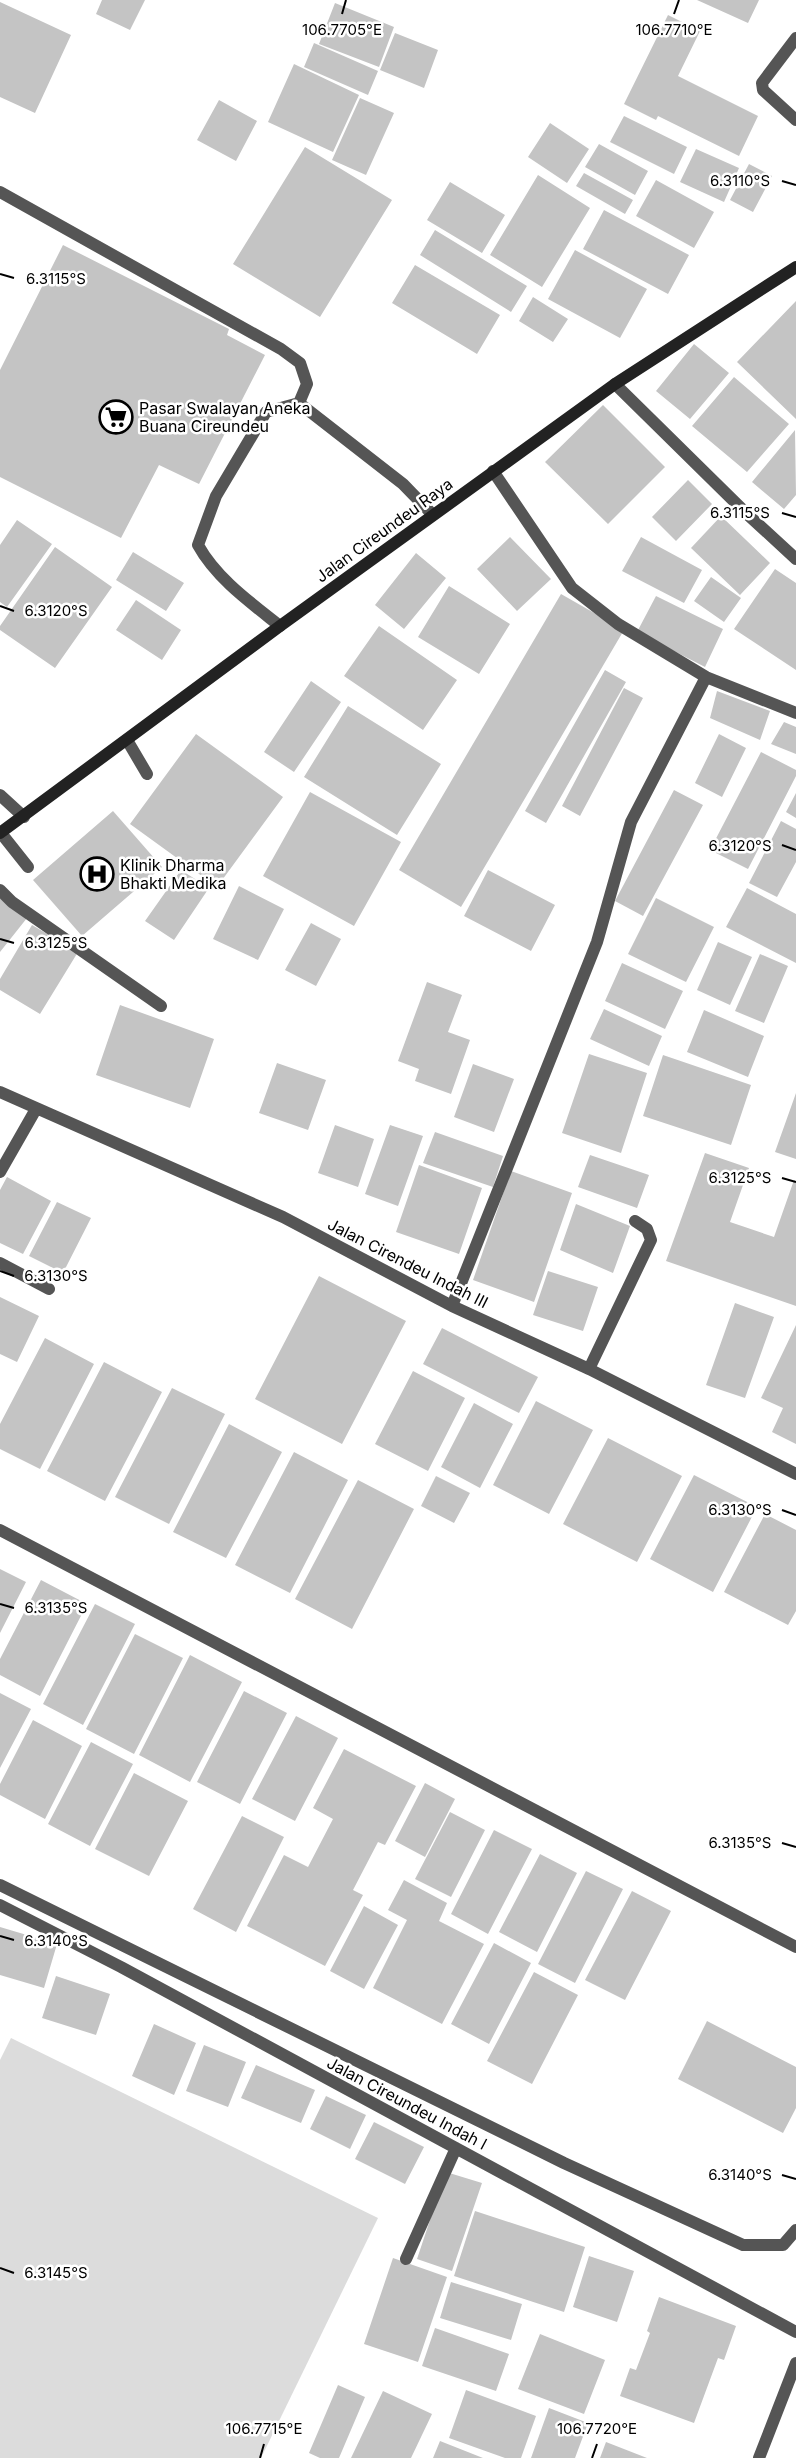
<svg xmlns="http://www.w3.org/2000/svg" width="796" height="2458" font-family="Inter,sans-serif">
<rect width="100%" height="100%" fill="#fff"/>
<path fill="#dcdcdc" d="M11 2038 378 2218 261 2458H0V2060Z"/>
<path fill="#c4c4c4" d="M102 0H145L130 30 96 14Z
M697 0H759L748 23Z
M0 2 71 35 35 113 0 97Z
M335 3 394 27 379 67 319 44Z
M668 15 700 31 678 76 758 116 739 156 658 116 656 120 624 104Z
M395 33 438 50 424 88 380 70Z
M314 43 378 71 368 95 304 67Z
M294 64 359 95 333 152 268 122Z
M360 98 394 113 366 175 332 160Z
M219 100 257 121 236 161 197 140Z
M624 116 687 147 674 174 610 142Z
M550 123 589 149 567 183 528 157Z
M599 144 648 171 635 195 585 167Z
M305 147 392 200 320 317 233 264Z
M696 149 739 168 724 202 680 182Z
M749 164 772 176 753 212 730 200Z
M584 173 633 200 625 214 576 186Z
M538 175 590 208 542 287 490 255Z
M656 180 714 212 694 248 636 216Z
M450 182 505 215 482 253 427 220Z
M604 210 689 255 668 294 583 249Z
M435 230 527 286 511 312 420 255Z
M63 245 229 329 227 335 265 355 199 484 159 465 121 538 0 477V370Z
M575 250 647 289 620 338 548 299Z
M415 265 500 315 477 354 392 303Z
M533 297 568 319 553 342 519 321Z
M796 301V419L737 362Z
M694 344 729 373 690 419 656 391Z
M734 377 789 424 747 472 692 426Z
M603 405 665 467 608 524 545 462Z
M795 430 796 495 784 509 752 482Z
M688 480 712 504 676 541 652 517Z
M721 516 770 563 740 595 691 548Z
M17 520 52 544 7 607 0 602V545Z
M510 537 551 579 517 611 477 569Z
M641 537 702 570 684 603 622 571Z
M55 547 112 587 55 668 0 630V626Z
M133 552 184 583 166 611 116 580Z
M416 553 446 578 404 629 375 605Z
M775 569 796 583V670L734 629Z
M711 577 741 598 724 622 694 601Z
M449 586 510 624 479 674 418 637Z
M561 594 624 630 461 907 399 870Z
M656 596 723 629 705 667 637 632Z
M136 600 181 630 162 660 116 630Z
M379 626 457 680 423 730 344 676Z
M605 670 626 682 546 823 525 811Z
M311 681 341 702 294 772 264 752Z
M624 688 643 698 580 816 562 806Z
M717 691 770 711 760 740 710 718Z
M348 706 441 764 397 835 304 777Z
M784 722 796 727V754L771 744Z
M196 734 283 797 217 887 130 824Z
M719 734 746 748 722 797 695 783Z
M761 752 796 770V776L748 869 710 850Z
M674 790 703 805 643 916 615 901Z
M310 792 401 842 354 926 263 876Z
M796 793V818L786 812Z
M113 811 162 867 82 936 33 880Z
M781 821 796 829V862L777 897 749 883Z
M181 870 209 888 174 940 145 921Z
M488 870 555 905 531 951 464 916Z
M239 886 284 909 258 960 213 939Z
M747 888 796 914V963L726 927Z
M0 898 27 918 0 952Z
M656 898 714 927 686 982 628 954Z
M311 923 341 939 316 986 285 970Z
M32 925 78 952 40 1014 0 990V979Z
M718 942 752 957 730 1005 697 990Z
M760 954 788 966 764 1023 735 1011Z
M622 963 683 991 665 1029 605 1001Z
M427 982 462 995 448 1032 470 1040 451 1094 415 1081 419 1069 398 1061Z
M120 1005 214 1039 190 1108 96 1075Z
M604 1009 662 1036 649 1066 590 1039Z
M704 1010 764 1036 748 1077 687 1052Z
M589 1054 647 1073 621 1153 562 1133Z
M663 1055 751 1085 731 1145 643 1116Z
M277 1063 326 1080 308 1130 259 1113Z
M473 1064 514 1079 494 1132 454 1117Z
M796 1093V1159L775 1152Z
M335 1125 374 1139 358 1187 318 1173Z
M390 1125 423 1136 398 1206 365 1194Z
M435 1132 503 1156 493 1187 423 1163Z
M705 1153 749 1168 730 1222 774 1237 794 1180 796 1181V1306L666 1261Z
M590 1155 649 1175 637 1208 578 1187Z
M419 1165 482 1188 459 1254 396 1232Z
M511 1171 572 1193 534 1302 473 1280Z
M7 1177 51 1201 23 1254 0 1243V1190Z
M57 1202 91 1218 63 1273 29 1256Z
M576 1204 630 1226 613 1273 560 1250Z
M548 1271 598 1287 583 1331 533 1315Z
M319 1276 406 1321 342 1444 255 1399Z
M0 1297 39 1316 17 1362 0 1354Z
M735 1303 774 1317 745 1398 706 1385Z
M796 1325V1444L772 1432 783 1408 761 1398Z
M442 1328 538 1377 519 1413 423 1364Z
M45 1338 94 1364 40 1469 0 1449V1424Z
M104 1362 162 1392 105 1501 47 1471Z
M413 1371 465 1398 428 1471 375 1444Z
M172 1388 225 1414 169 1524 115 1497Z
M536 1401 593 1430 549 1514 493 1485Z
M474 1403 513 1424 480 1488 441 1467Z
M229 1424 282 1452 226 1558 173 1532Z
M608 1438 682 1476 637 1562 563 1524Z
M294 1452 348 1480 290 1593 235 1565Z
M694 1475 757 1507 713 1592 650 1559Z
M436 1476 470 1493 454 1523 421 1506Z
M358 1480 414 1509 352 1629 295 1599Z
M765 1514 796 1530V1611L788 1625 724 1592Z
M0 1569 26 1582 0 1633Z
M41 1580 87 1604 40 1696 0 1675V1659Z
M95 1604 135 1624 83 1725 43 1704Z
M135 1634 183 1658 134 1754 86 1729Z
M190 1655 242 1682 190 1782 139 1755Z
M244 1691 287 1713 240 1804 197 1782Z
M0 1693 31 1709 0 1768Z
M296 1716 338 1738 295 1821 252 1799Z
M33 1720 82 1746 45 1819 0 1795V1784Z
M91 1742 133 1764 90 1846 48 1824Z
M344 1749 416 1786 385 1845 378 1842 353 1890 363 1895 325 1966 247 1926 284 1855 308 1867 333 1819 313 1808Z
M134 1773 188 1801 149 1876 95 1849Z
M425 1783 455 1799 425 1857 395 1841Z
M450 1812 485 1830 451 1897 415 1879Z
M242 1816 284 1837 236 1932 193 1909Z
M494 1830 532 1849 488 1934 451 1914Z
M540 1854 577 1873 537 1952 499 1932Z
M586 1871 623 1889 575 1983 538 1964Z
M404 1880 447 1903 439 1921 484 1944 442 2024 373 1988 407 1920 388 1910Z
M632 1891 671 1911 625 2000 585 1980Z
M364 1906 398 1925 364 1989 330 1971Z
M0 1927 57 1944 44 1988 0 1975Z
M494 1943 531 1963 489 2044 451 2024Z
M534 1972 578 1995 532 2084 487 2061Z
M56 1976 110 1994 96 2035 42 2018Z
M707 2021 796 2067V2108L783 2133 678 2079Z
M154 2024 196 2043 174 2095 132 2076Z
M204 2045 246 2062 228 2107 186 2091Z
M256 2065 315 2090 301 2123 241 2098Z
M326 2096 366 2115 350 2149 310 2129Z
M374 2122 424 2147 405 2184 355 2159Z
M446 2172 482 2183 452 2271 417 2259Z
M475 2211 585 2247 564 2312 454 2276Z
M589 2256 634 2271 617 2322 573 2307Z
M393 2258 447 2277 418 2362 364 2344Z
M451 2282 522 2304 511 2340 440 2318Z
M659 2297 736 2326 724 2360 718 2358 694 2423 620 2396 630 2368 636 2370 650 2333 647 2331Z
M435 2328 509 2354 496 2391 422 2366Z
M540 2334 605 2360 584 2414 518 2389Z
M338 2385 365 2397 339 2458H320L309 2453Z
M466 2390 536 2416 521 2458H505L449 2438Z
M383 2391 432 2414 411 2458H351Z
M549 2408 588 2423 575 2458H531Z
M440 2441 483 2458H433Z
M606 2442 647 2458H600Z"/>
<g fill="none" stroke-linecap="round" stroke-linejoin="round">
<path stroke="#555" stroke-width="12" d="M796 38 762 83 763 90 796 120
M0 192 281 349 300 363 307 384 299 403
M280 626C251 603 216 578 198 545L216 496 266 412 299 403 403 484 433 515
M127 740 147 774
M0 795 24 817
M1 833 28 867
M0 890 12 902 161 1006"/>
<path stroke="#555" stroke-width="12" d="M615 384 746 513 796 559
M493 471 572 588 618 624 706 677 796 713
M0 1092 283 1217 452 1306 589 1369 796 1474
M0 1172 36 1109
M0 1263 49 1289
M452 1306 597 942 631 822 706 677
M589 1369 651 1240 647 1229 635 1221
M0 1530 796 1947
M0 1885 564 2163 743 2245H783L796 2230
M0 1905 121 1967 796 2332
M406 2259 456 2148
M759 2458 796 2363"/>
<path stroke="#222" stroke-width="12" d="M0 833 280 626 615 384 796 267"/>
</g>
<path fill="none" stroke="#000" stroke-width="2" d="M342 14 346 0M674 14 679 0M782 181 796 185M0 274 14 278M782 513 796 517M0 606 14 611M782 845 796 850M0 939 14 943M782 1178 796 1182M0 1271 14 1276M782 1510 796 1515M0 1604 14 1608M782 1843 796 1847M0 1936 14 1940M782 2175 796 2179M0 2268 14 2273M260 2458 264 2444M592 2458 597 2444"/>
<defs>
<g id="supermarket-ring" transform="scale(1.725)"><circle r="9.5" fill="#fff" stroke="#000" stroke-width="1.5"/><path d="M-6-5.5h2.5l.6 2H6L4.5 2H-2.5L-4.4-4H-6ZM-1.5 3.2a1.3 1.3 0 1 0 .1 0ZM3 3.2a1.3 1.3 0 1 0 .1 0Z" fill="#000"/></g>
<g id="hospital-ring" transform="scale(1.725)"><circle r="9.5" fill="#fff" stroke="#000" stroke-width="1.5"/><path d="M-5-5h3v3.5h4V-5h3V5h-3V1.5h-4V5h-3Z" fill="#000"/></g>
</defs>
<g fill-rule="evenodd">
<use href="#supermarket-ring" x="116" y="417"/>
<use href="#hospital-ring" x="97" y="874"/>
</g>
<g text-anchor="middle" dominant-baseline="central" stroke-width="5" stroke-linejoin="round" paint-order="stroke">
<g font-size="16" fill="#000" stroke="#fff" text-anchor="start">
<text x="139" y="408">Pasar Swalayan Aneka<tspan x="139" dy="18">Buana Cireundeu</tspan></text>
<text x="120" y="865">Klinik Dharma<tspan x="120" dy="18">Bhakti Medika</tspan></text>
</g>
<g font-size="16" fill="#000" stroke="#fff">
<text transform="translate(384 530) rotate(-36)">Jalan Cireundeu Raya</text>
<text transform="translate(408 1263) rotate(27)">Jalan Cirendeu Indah III</text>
<text transform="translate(407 2103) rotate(28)">Jalan Cireundeu Indah I</text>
</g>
</g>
<g font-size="15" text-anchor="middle" fill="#000" stroke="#fff" stroke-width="5" stroke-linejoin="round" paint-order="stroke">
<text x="342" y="35">106.7705°E</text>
<text x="674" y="35">106.7710°E</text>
<text x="740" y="186">6.3110°S</text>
<text x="56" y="284">6.3115°S</text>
<text x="740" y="518">6.3115°S</text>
<text x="56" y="616">6.3120°S</text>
<text x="740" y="851">6.3120°S</text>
<text x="56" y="948">6.3125°S</text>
<text x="740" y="1183">6.3125°S</text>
<text x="56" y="1281">6.3130°S</text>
<text x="740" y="1515">6.3130°S</text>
<text x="56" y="1613">6.3135°S</text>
<text x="740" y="1848">6.3135°S</text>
<text x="56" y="1946">6.3140°S</text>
<text x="740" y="2180">6.3140°S</text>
<text x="56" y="2278">6.3145°S</text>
<text x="264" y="2434">106.7715°E</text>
<text x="597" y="2434">106.7720°E</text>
</g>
</svg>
